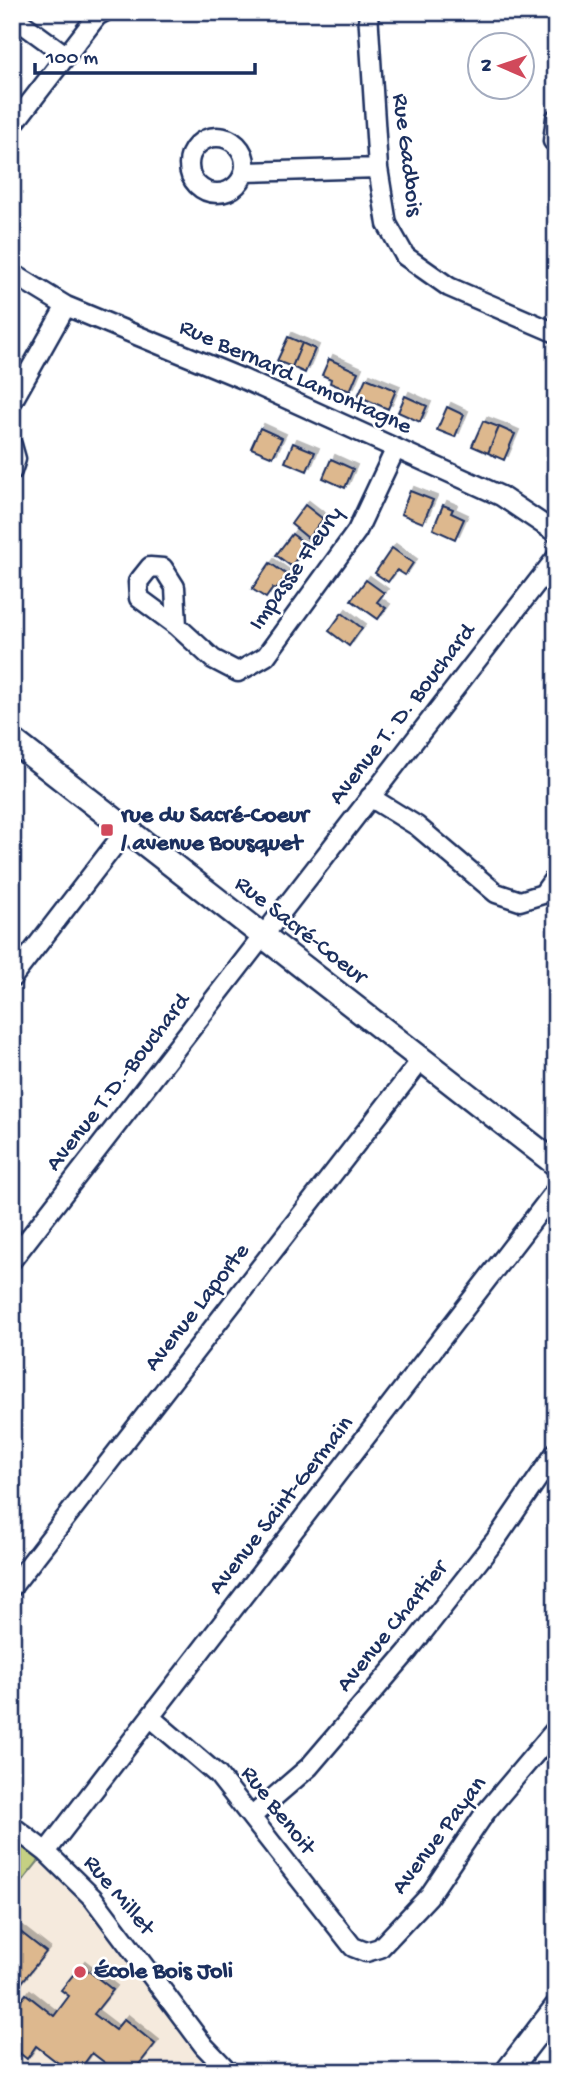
<svg xmlns="http://www.w3.org/2000/svg" width="568" height="2084" font-family="'Gochi Hand',sans-serif">
<defs>
<filter id="shadow"><feDropShadow dx="4" dy="-4" stdDeviation="0" flood-color="#0004"/></filter>
</defs>
<rect width="100%" height="100%" fill="#fff"/>
<filter id="ink" filterUnits="userSpaceOnUse"><feTurbulence type="fractalNoise" baseFrequency=".0143" numOctaves="2"/><feDisplacementMap in="SourceGraphic" scale="14" xChannelSelector="R" yChannelSelector="G"/><feConvolveMatrix kernelMatrix="1 2 1 2 8 2 1 2 1" color-interpolation-filters="sRGB"/></filter>
<g filter="url(#ink)">
<path fill="#f5eadd" d="M46 1852 229 2072H12V1894Z"/>
<path fill="#c5d083" stroke="#708070" stroke-width="2" d="M12 1827 46 1852 12 1894Z"/>
<path fill="#ddb88e" stroke="#1b2f5e" stroke-width="2" filter="url(#shadow)" d="M288 337 302 343 292 367 277 361Z
M302 343 315 349 305 373 292 367Z
M329 359 358 372 350 391 330 383 331 379 322 375Z
M366 378 396 390 388 409 358 396Z
M405 396 427 406 420 422 398 412Z
M447 407 464 415 455 437 437 430Z
M483 421 499 427 488 453 472 446Z
M499 427 515 434 504 460 488 453Z
M260 428 282 438 273 457 251 448Z
M293 443 315 452 307 471 285 462Z
M331 459 353 469 345 488 323 478Z
M410 491 433 500 423 523 401 514Z
M305 505 323 519 308 538 291 524Z
M443 505 453 509 451 513 464 519 455 539 433 529Z
M292 534 307 545 291 566 276 555Z
M392 548 413 563 405 575 397 570 388 582 375 573Z
M270 563 287 575 276 590 273 588 266 598 252 589Z
M366 580 384 593 377 602 386 608 378 619 351 600Z
M342 613 362 628 349 646 329 631Z
M18 1930 46 1952 14 1992 12 1991V1937Z
M81 1965 113 1990 94 2014 115 2030 124 2019 155 2044 133 2072H117L92 2053 78 2072H51L58 2063 36 2046 27 2059 12 2047V2012L26 1994 54 2016 69 1996 61 1990Z"/>
<g fill="none" stroke-linecap="round" stroke-linejoin="round">
<g stroke="#1b2f5e" stroke-width="23">
<path id="minor" d="M368 12 378 168 387 224 405 256 449 287 556 333
M12 16 67 56
M556 118 553 141 556 143
M12 126 97 16 104 12
M189 165a28 28 0 1 1 56 0a28 28 0 1 1-56 0Z
M244 172 378 168
M12 273 66 306 243 379 501 496 556 533
M12 402 66 306
M12 445 16 459 12 471
M177 626 139 598 138 582 150 567 163 568 175 587 177 626 213 659 238 672 266 656 357 531 395 450
M370 797 417 826 496 893 520 901 543 894 556 876
M12 978 127 829
M12 1260 556 558
M12 1587 422 1059
M150 1717 218 1775 353 1947 366 1952 380 1948 429 1896 485 1813 556 1729
M251 1817 309 1767 409 1650 497 1538 556 1452
M12 1826 46 1852 93 1898 204 2046 229 2072
M46 1852 556 1190"/>
</g>
<g stroke="#1b2f5e" stroke-width="28">
<path id="tertiary" d="M12 740 556 1164
M507 2072 556 2008"/>
</g>
<use href="#minor" stroke="#fff" stroke-width="18"/>
<use href="#tertiary" stroke="#fff" stroke-width="23"/>
</g>
</g>
<g fill="#d1495b" stroke="#fff" stroke-width="2.5">
<rect x="100" y="823" width="14" height="14" rx="3.5"/>
<circle cx="80" cy="1972" r="7"/>
</g>
<g text-anchor="middle" dominant-baseline="central" stroke-width="5" stroke-linejoin="round" paint-order="stroke">
<g font-size="24" fill="#1b2f5e" stroke="#fff">
<text transform="translate(406 155) rotate(83)">Rue Gadbois</text>
<text transform="translate(295 378) rotate(24)">Rue Bernard Lamontagne</text>
<text transform="translate(297 569) rotate(-55)">Impasse Fleury</text>
<text transform="translate(403 715) rotate(-52)">Avenue T. D. Bouchard</text>
<text transform="translate(300 931) rotate(38)">Rue Sacré-Coeur</text>
<text transform="translate(119 1083) rotate(-52)">Avenue T.D.-Bouchard</text>
<text transform="translate(198 1308) rotate(-52)">Avenue Laporte</text>
<text transform="translate(282 1506) rotate(-52)">Avenue Saint-Germain</text>
<text transform="translate(393 1627) rotate(-51)">Avenue Chartier</text>
<text transform="translate(277 1811) rotate(52)">Rue Benoit</text>
<text transform="translate(440 1836) rotate(-53)">Avenue Payan</text>
<text transform="translate(118 1896) rotate(50)">Rue Millet</text>
</g>
<g font-size="24" font-weight="bold" fill="#1b2f5e" stroke="#fff" text-anchor="start">
<text x="121" y="816">rue du Sacré-Coeur<tspan x="121" dy="28">/ avenue Bousquet</tspan></text>
<text x="94" y="1972">École Bois Joli</text>
</g>
</g>
<rect width="568" height="2084" fill="none" stroke="#fff" stroke-width="42"/>
<rect x="21" y="21" width="526" height="2042" fill="none" stroke="#1b2f5e" stroke-width="2.5" filter="url(#ink)"/>
<g transform="translate(501 66) rotate(272)"><circle r="33" fill="#ffffff" stroke="#a4acbf" stroke-width="2"/>
<path d="M0-5L12 26L0 18L-12 26Z" fill="#d1495b"/>
<text y="-10" font-size="19" font-weight="bold" text-anchor="middle" fill="#1b2f5e">N</text>
</g>
<path d="M35 63v10h220v-10" fill="none" stroke="#1b2f5e" stroke-width="3.5"/>
<text x="46" y="63" font-size="21" fill="#1b2f5e" stroke="#ffffff" stroke-width="5" paint-order="stroke">100 m</text>
</svg>
